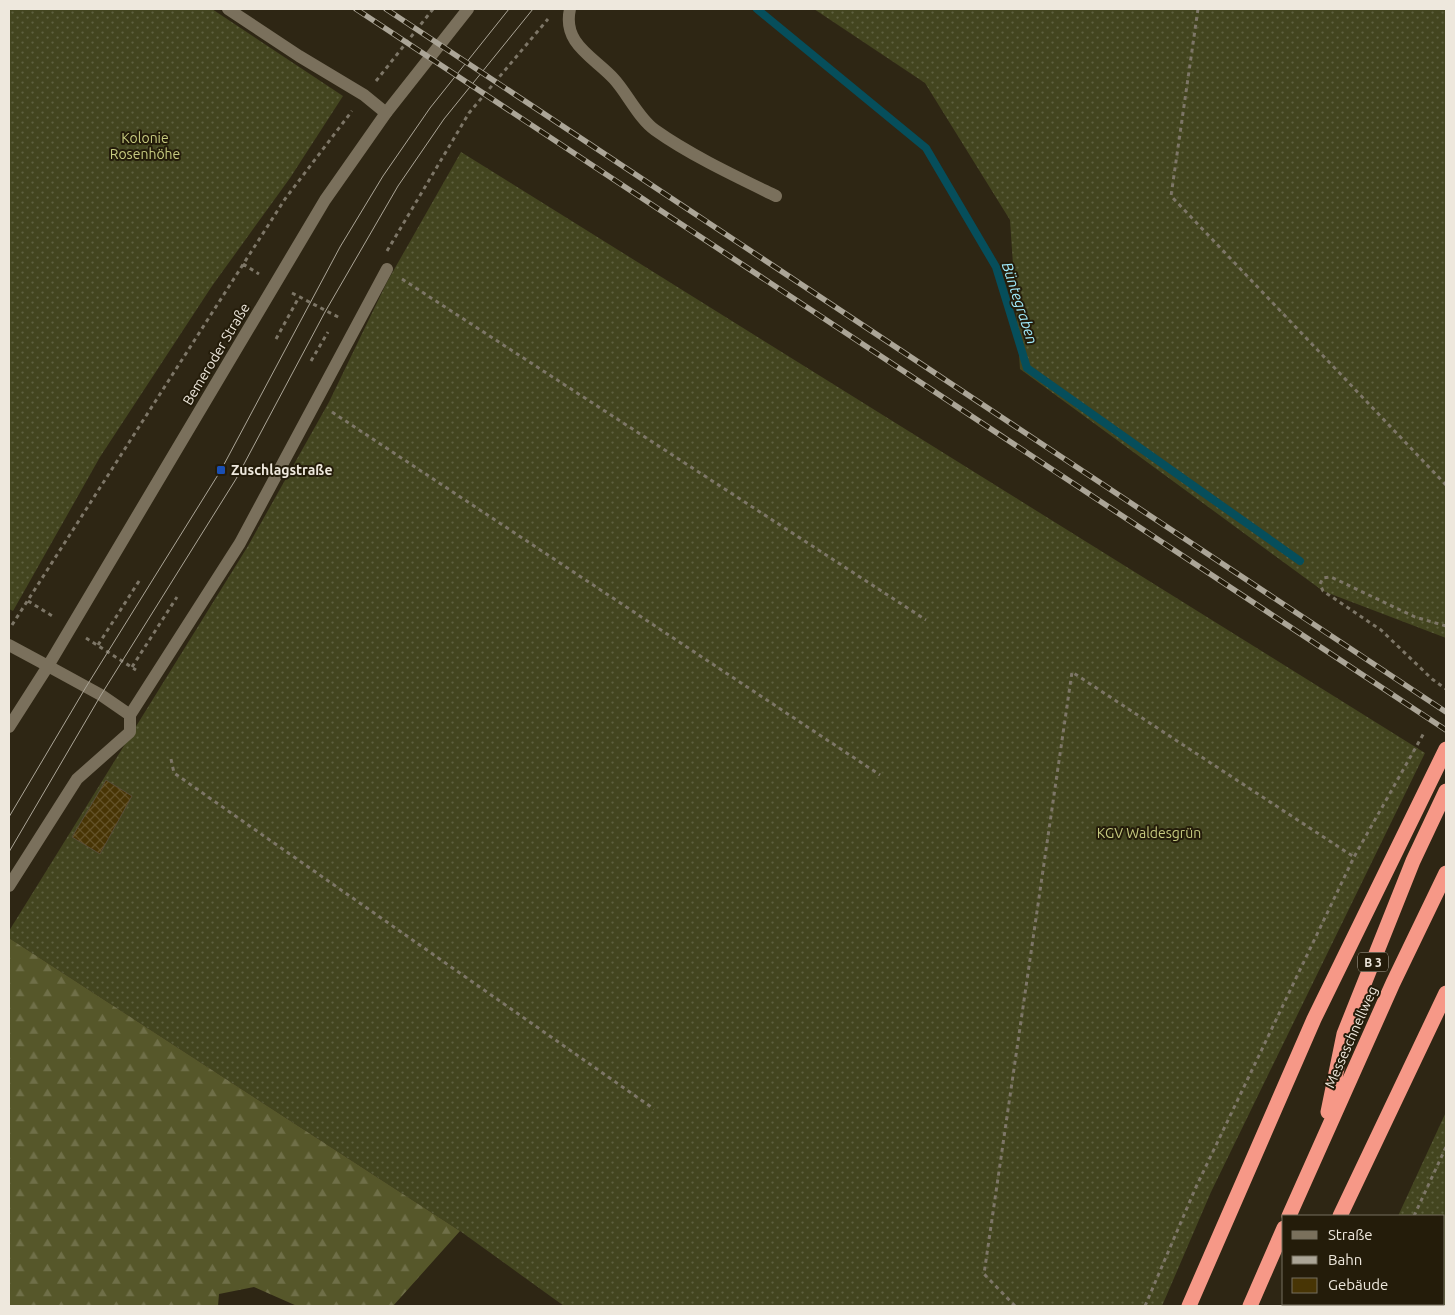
<svg xmlns="http://www.w3.org/2000/svg" width="1455" height="1315" font-family="Ubuntu,sans-serif">
<defs>
<pattern id="grass-dots" width="8" height="8" patternUnits="userSpaceOnUse" patternTransform="scale(1.25)"><rect width="8" height="8" fill="#43451f"/><path d="M2 2h.1M6 6h.1" fill="none" stroke="#5e603f" stroke-width="1.8" stroke-linecap="round"/></pattern>
<pattern id="forest-firs" width="22" height="20" patternUnits="userSpaceOnUse" patternTransform="scale(1.25)"><rect width="22" height="20" fill="#56572a"/><path d="M5 1l3.5 6h-7zM16 11l3.5 6h-7z" fill="#6f6f48"/></pattern>
<pattern id="building-cross-hatch" width="8" height="8" patternUnits="userSpaceOnUse" patternTransform="scale(1.25)"><rect width="8" height="8" fill="#483505"/><path d="M0 0l8 8M0 8l8-8" fill="none" stroke="#635229"/></pattern>
</defs>
<rect width="100%" height="100%" fill="#2e2614"/>
<path fill="url(#grass-dots)" d="M9 9H212L343 96 290 178 212 286 100 457 13 611 9 609Z
M814 9H1446V638L1323 591 1020 369 1010 220 925 83Z
M461 152 1425 753 1211 1192 1162 1306H564L460 1231 9 938V931L248 546 329 402 387 282Z
M1446 1112V1306H1357L1358 1304H1444V1216H1398Z"/>
<path fill="url(#forest-firs)" d="M9 938 460 1231 393 1306H297L254 1287 219 1294 218 1306H9Z"/>
<g fill="none" stroke-linecap="round" stroke-linejoin="round">
<path stroke="#064e5b" stroke-width="8" d="M757 9 926 148 996 267 1027 368 1300 561"/>
</g>
<path fill="url(#building-cross-hatch)" stroke="#574d3a" d="M106 780 132 796 100 854 72 837Z"/>
<g fill="none" stroke-linecap="round" stroke-linejoin="round">
<path stroke="#7d7667" stroke-width="3" stroke-dasharray="4 4" stroke-linecap="butt" d="M1198 9 1171 196 1446 485
M376 81 433 9
M387 251 469 113 548 19
M243 264 259 274
M402 279 926 620
M292 293 340 318
M276 339 299 297
M311 361 328 332
M332 412 880 775
M28 601 54 617
M12 625 285 199 352 111
M1446 626 1415 617 1331 577 1323 578 1320 584 1323 591 1381 630 1432 679 1446 689
M86 638 136 670
M98 645 141 578
M132 667 177 597
M171 759 174 773 654 1109
M1414 1216 1446 1147
M1015 1306 984 1274 1072 672 1354 857
M1145 1306 1196 1187 1354 857 1425 731
M1372 1306 1374 1304"/>
<path stroke="#7a705c" stroke-width="12" d="M228 9 299 56 364 95 386 113
M570 9C562 44 594 57 614 79 627 93 639 119 655 130 690 155 737 177 776 196
M48 666 101 695 130 715
M9 886 77 779 130 732V715L240 543 387 269"/>
<path stroke="#7a705c" stroke-width="12" d="M9 645 48 666
M9 727 48 666 325 200 386 113 468 9"/>
<path stroke="#f69887" stroke-width="15" d="M1328 1112 1344 1034 1413 861 1446 791
M1289 1216 1393 983 1446 873
M1340 1216 1446 993
M1189 1306 1314 1019 1446 749
M1250 1306 1284 1228
M1300 1306 1301 1304"/>
<path stroke="#aba597" stroke-width="1" d="M9 817 86 687 221 470 340 247 383 176 430 108 509 9
M9 852 101 695 236 479 325 312 398 186 444 119 533 9"/>
<g stroke="#aba597" stroke-width="5.5">
<path id="rail" d="M356 9 1446 730
M386 9 1446 712"/>
</g>
<use href="#rail" stroke="#241c0a" stroke-width="4" stroke-dasharray="11" stroke-linecap="butt"/>
</g>
<rect fill="#1a4fb4" stroke="#241c0a" stroke-width="2" x="216" y="465" width="10" height="10" rx="2.5"/>
<g text-anchor="middle" dominant-baseline="central" stroke-width="4" stroke-linejoin="round" paint-order="stroke">
<rect fill="#241c0a" stroke="#b1ab9e" stroke-width="1" x="1358" y="952.5" width="30" height="19" rx="4"/>
<g font-size="12" font-weight="bold" fill="#eee8dd">
<text x="1373" y="962">B 3</text>
</g>
<g font-size="14" fill="#c6ca7f" stroke="#241c0a">
<text x="145" y="138">Kolonie<tspan x="145" dy="16">Rosenhöhe</tspan></text>
<text x="1149" y="833">KGV Waldesgrün</text>
</g>
<g font-size="14" fill="#eee8dd" stroke="#241c0a">
<text transform="translate(216 354) rotate(-59)">Bemeroder Straße</text>
<text transform="translate(1351 1037) rotate(-66)">Messeschnellweg</text>
</g>
<g font-size="14" font-weight="bold" fill="#eee8dd" stroke="#241c0a" text-anchor="start">
<text x="231" y="470">Zuschlagstraße</text>
</g>
<g font-size="15" font-style="italic" fill="#a1ebfc" stroke="#241c0a">
<text transform="translate(1020 303) rotate(72)">Büntegraben</text>
</g>
</g>
<rect width="1455" height="1315" fill="none" stroke="#eee8dd" stroke-width="20"/>
<rect x="1282" y="1215" width="162" height="90" fill="#241c0a" stroke="#756e5e"/>
<rect x="1292" y="1231" width="25" height="8" fill="#7a705c" stroke="#756e5e"/>
<text x="1328" y="1240" font-size="15" fill="#eee8dd">Straße</text>
<rect x="1292" y="1256" width="25" height="8" fill="#aba597" stroke="#756e5e"/>
<text x="1328" y="1265" font-size="15" fill="#eee8dd">Bahn</text>
<rect x="1292" y="1278" width="25" height="15" fill="#483505" stroke="#756e5e"/>
<text x="1328" y="1290" font-size="15" fill="#eee8dd">Gebäude</text>
</svg>
